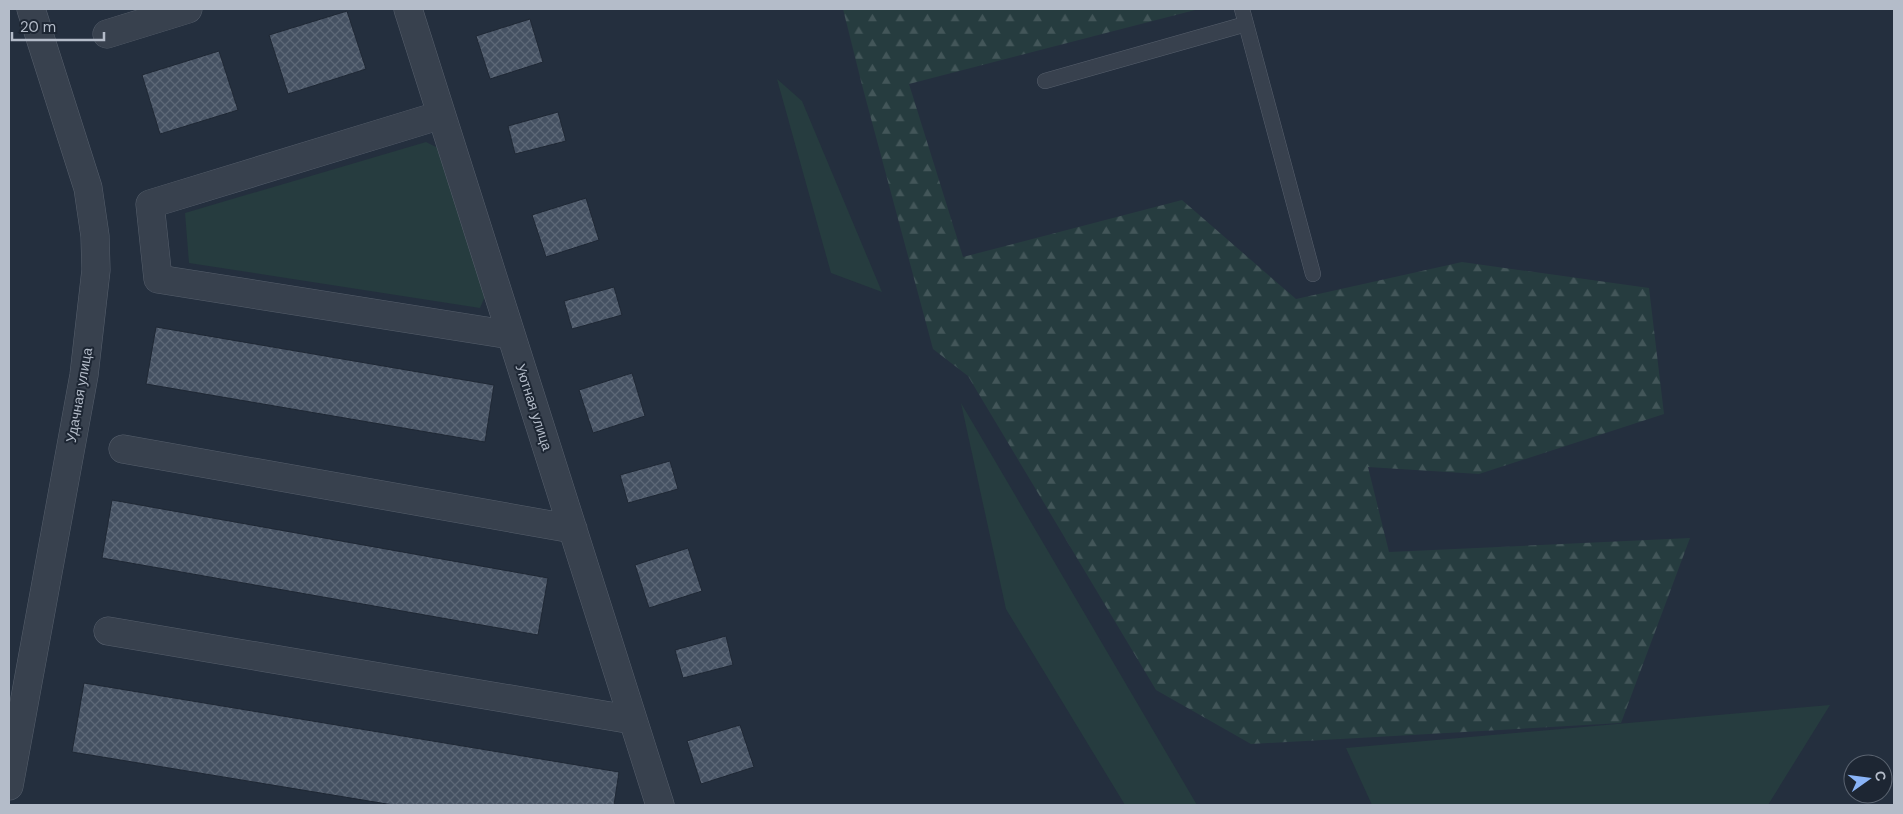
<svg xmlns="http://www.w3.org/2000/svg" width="1903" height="814" font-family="'DM Sans',sans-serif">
<defs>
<pattern id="forest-firs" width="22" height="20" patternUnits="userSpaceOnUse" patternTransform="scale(1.25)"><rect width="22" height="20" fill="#263c3f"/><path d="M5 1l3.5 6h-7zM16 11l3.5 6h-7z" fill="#435659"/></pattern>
<pattern id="building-cross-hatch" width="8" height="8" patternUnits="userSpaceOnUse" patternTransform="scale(1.25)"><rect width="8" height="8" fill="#455162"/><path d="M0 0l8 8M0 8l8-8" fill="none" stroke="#5d6877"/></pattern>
</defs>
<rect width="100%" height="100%" fill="#242f3e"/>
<path fill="#263c3f" d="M777 79 802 101 882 292 831 273Z
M426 142 446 152 486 294 480 308 189 263 185 213Z
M961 403 1197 805H1125L1006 609Z
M1830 705 1768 805H1372L1346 748Z"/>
<path fill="url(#forest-firs)" d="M843 9H1199L909 84 963 257 1182 200 1296 299 1462 262 1649 288 1664 414 1479 474 1368 467 1389 552 1690 538 1621 723 1251 744 1156 690 968 376 933 349 862 85Z"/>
<path fill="url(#building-cross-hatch)" stroke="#1f2835" d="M347 11 366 69 288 94 269 35Z
M530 19 543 62 490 79 476 36Z
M219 51 238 110 160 134 142 75Z
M558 112 566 141 515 154 508 126Z
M586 198 599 240 546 257 532 215Z
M614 287 622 315 572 329 564 301Z
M156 327 494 385 485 442 146 384Z
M632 373 645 416 593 433 579 390Z
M670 461 678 489 628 503 620 475Z
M112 500 548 578 538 635 102 558Z
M688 548 702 591 649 608 635 565Z
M726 636 733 665 683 678 675 650Z
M84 683 619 772 614 805H393L72 752Z
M740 725 754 767 701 784 687 741Z"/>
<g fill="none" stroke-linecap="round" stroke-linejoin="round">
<g stroke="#565f6c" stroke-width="16">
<path id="lane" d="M1242 9 1313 274
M1045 81 1246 24"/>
</g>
<g stroke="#565f6c" stroke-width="29">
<path id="street" d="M408 9 660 805
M107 34 188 9
M441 115 150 204 158 279 511 335
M123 449 573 529
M108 631 633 720
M9 786 84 375 96 270 95 236 88 188 31 9"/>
</g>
<use href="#lane" stroke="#38414e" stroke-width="15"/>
<use href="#street" stroke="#38414e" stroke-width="28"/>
</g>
<g text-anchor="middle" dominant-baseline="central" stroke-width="4" stroke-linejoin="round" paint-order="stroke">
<g font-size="14" fill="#b4bcc9" stroke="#1d2633">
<text transform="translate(79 395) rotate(-80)">Удачная улица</text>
<text transform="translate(534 407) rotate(72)">Уютная улица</text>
</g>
</g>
<rect width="1903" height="814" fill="none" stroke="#b4bcc9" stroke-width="20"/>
<g transform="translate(1868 779) rotate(76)"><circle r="24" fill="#1d2633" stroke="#59626f"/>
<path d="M0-4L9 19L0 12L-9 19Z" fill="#8ab4f8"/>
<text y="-8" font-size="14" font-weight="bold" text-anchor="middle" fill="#b4bcc9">С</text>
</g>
<path d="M12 32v8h92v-8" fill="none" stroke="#b4bcc9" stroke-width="2.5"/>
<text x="20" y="32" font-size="15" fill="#b4bcc9" stroke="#1d2633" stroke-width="4" paint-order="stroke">20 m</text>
</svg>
